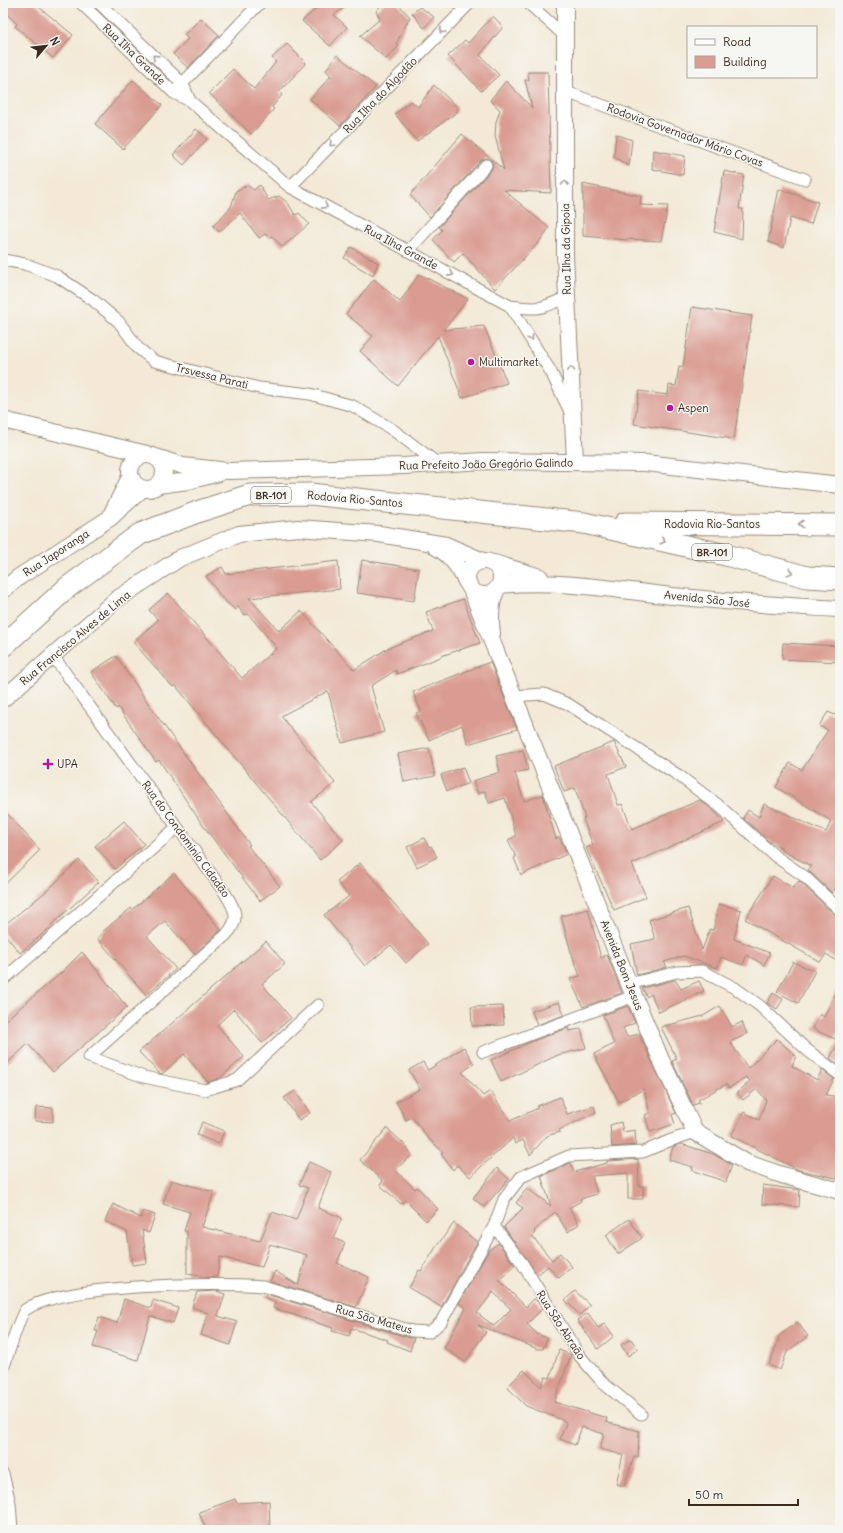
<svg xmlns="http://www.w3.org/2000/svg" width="843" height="1533" font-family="Delius,sans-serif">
<rect width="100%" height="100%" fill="#f6f6f2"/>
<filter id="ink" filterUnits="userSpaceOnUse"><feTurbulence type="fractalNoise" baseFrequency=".025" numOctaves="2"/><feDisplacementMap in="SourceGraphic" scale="8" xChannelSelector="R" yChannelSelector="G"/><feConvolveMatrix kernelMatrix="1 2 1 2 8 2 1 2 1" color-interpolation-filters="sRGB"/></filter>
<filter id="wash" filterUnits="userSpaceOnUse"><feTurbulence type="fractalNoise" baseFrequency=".012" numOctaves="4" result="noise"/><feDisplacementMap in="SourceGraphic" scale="16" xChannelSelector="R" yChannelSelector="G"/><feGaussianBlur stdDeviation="0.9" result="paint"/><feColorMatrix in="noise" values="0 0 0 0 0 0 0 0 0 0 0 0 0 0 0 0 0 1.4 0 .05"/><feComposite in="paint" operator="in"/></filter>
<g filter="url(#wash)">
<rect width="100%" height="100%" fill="#f3e9d6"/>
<g id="blocks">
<path fill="#da9c92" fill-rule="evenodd" d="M3 3H34L73 35 53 58 15 26 17 24 3 10Z
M323 3H350L334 15 347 27 330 46 302 21Z
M384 3H397L410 17 396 44 399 46 386 59 360 36 380 19 376 11Z
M420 7 434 17 424 28 412 13Z
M493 16 503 27 480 55 499 75 481 91 448 56 465 40 468 43Z
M201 18 219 35 188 68 173 54 188 39 184 35Z
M287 44 306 63 279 92 282 95 272 107 274 109 251 134 209 93 233 69 254 89 276 62 272 58Z
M337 55 376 87 340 126 310 99 331 76 326 70Z
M528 72H548L551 193 504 190 549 228 539 242 495 289 463 253 454 262 433 240 442 230 439 227 491 170 493 166 491 160 487 158 481 160 430 217 410 195 462 134 504 170 495 136 496 122 500 110 490 100 506 81 532 108 525 80H529Z
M133 80 162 105 123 149 95 124Z
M434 85 457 107V112L417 141 395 114 411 101 418 107Z
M196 129 207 139 184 165 173 155Z
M616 134 632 140 629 166 614 157Z
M653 150 685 156 683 175 652 169Z
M724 171 744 175 739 209H743L742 239 714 232Z
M583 184 641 196 640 205 668 206 661 241 627 239V240L583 236Z
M247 185 254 190 260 185 268 200 279 196 288 203 295 215 299 213 309 224 282 247 272 236 270 238 265 234 259 238 240 213 219 232 213 226 231 207 236 191Z
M779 189 818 202 811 224 790 218 784 248 768 242Z
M351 247 378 263 373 276 344 258Z
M419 274 468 299 443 330 484 326 507 383 462 398 438 336 398 386 360 351 373 336 346 314 374 279 400 302Z
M692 307 752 316 734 439 634 424 639 391 668 395 669 385 676 386 679 366 683 367Z
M362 560 419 569 414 601 357 593Z
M338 561 340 589 249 598 279 631 301 611 354 670 388 648 433 631 426 612 463 599 480 643 441 656V657L397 674 396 670 371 686 384 732 342 743 328 691 281 716 335 783 311 802 343 840 320 860 175 685 173 687 133 642 158 620 149 610 168 593 242 678 277 648 248 614 243 615 238 606 235 610 222 598 206 576 222 567 226 574Z
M783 643 840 646 839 662 782 659Z
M116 656 152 709 250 845 248 846 280 886 260 901 202 824 159 760 156 762 118 707 116 709 91 672Z
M490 662 517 729 468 744 462 725 429 740 416 713 421 711 413 692Z
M840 706V882L832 893 808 870 811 866 781 850 782 848 767 840 743 818 748 810 759 817 764 804 826 832 831 821 776 787 790 763 802 770 828 730 819 726 828 712 835 715Z
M614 742 626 767 608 774 618 805 622 804 632 829 700 800 715 812 724 822 632 864 646 897 614 910 586 848 593 845 583 819 585 818 575 788 564 792 554 766Z
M429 748 435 776 404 782 398 754Z
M523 750 528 770 515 773 524 801 543 795 556 839 559 837 567 854 521 875 514 858 516 857 508 840 516 836 505 798 489 803 485 791 478 794 473 781 500 772 496 756Z
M463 767 469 783 447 791 441 775Z
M3 809 40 850 3 886Z
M124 821 144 844 115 869 95 846Z
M424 838 429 847 431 846 437 857 417 867 407 847Z
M79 860 99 882 51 925 52 926 20 953 3 932V926L48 890Z
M360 863 428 944 406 963 391 945 365 966 324 915 349 896 337 882Z
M174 873 221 930 194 954 165 921 147 936 176 969 146 995 97 938 102 934 101 933 131 908 132 910Z
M773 876 793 888 799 881 823 904V905L840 917V963L826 954 820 962 745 919Z
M719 904 741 910 734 939 770 953 764 965 747 955 743 965 721 957 717 968 684 956 664 962 667 967 637 975 631 944 655 939 649 920 688 908 702 950 710 929 713 930Z
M588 909 601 958 607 955 622 993 583 1007 570 979 580 976 571 952 561 916Z
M266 941 285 964 262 984 291 1018 262 1043 234 1009 217 1025 244 1057 220 1078 208 1082 184 1054 162 1074 159 1073 139 1052Z
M82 952 127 1007 53 1072 28 1044 3 1067V1022L60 974Z
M793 962 815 971 798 1003 777 992Z
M675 980 681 989 699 981 704 991 659 1012 651 994 647 997 642 988Z
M840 982V1028L835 1039 813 1029 820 1014 824 1017Z
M773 993 783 999 777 1009 767 1003Z
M559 1002 564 1015 537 1025 532 1011Z
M503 1006 504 1025 472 1026 471 1007Z
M628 1006 635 1023 623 1028 627 1037 639 1034 676 1113 672 1115 675 1124 650 1132 645 1115 650 1113 644 1089 619 1102 594 1054 614 1044 603 1015Z
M720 1006 732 1027 742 1022 747 1034 730 1042 748 1068 777 1039 796 1056 792 1066 817 1080 822 1070 834 1079 826 1095 840 1097V1179L799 1170 731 1136 744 1112 759 1120 766 1100 757 1089 743 1100 737 1093 750 1081 746 1077 729 1088 726 1084 698 1100 700 1103 693 1105 672 1061 677 1059 661 1027 703 1016Z
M568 1028 569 1031 581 1029 586 1048 558 1055 501 1082 491 1060 533 1041Z
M840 1040V1066L830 1058Z
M464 1047 474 1064 462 1072 483 1096 490 1091 510 1121 538 1108 537 1106 560 1097 567 1114 594 1106 596 1112 559 1130 560 1132 547 1136 530 1155 523 1140 515 1144 513 1138 470 1177 457 1165 453 1170 441 1154 443 1152 428 1138 412 1117 406 1120 396 1102 420 1089 409 1070 423 1062 428 1070Z
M295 1091 310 1113 299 1120 284 1098Z
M36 1107 53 1108V1122L35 1121Z
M202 1122 224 1131 219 1144 197 1135Z
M621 1122 623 1132 635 1130 636 1145 612 1147 610 1125Z
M387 1128 403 1143 412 1155 395 1170 415 1189 417 1187 438 1209 426 1221 405 1200 401 1204 380 1185 383 1181 360 1160Z
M681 1144 713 1154 732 1165 726 1182 692 1170 693 1167 669 1160 673 1147Z
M638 1159 639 1186H643V1199H628V1173L592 1176 597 1194 580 1199 581 1201 569 1208 579 1224 568 1232 555 1212 534 1231 535 1233 532 1236 552 1260 560 1253 572 1267 559 1278 548 1266 537 1275 504 1227 523 1208 516 1203 527 1188 551 1206 541 1176 571 1163 574 1172 607 1163V1161Z
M309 1162 331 1172 318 1208 342 1218 333 1238 345 1243 337 1263 369 1277 356 1307 270 1281 275 1271 298 1285 307 1255 270 1244 262 1267 220 1257 217 1277 202 1278V1276L187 1274V1231H184L190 1212 163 1204 171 1180 214 1192 202 1227 260 1241 272 1212 296 1220 308 1188 299 1185Z
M497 1168 509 1179 484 1207 473 1198Z
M763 1185 800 1190 799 1207 762 1204Z
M113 1204 141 1218 143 1211 155 1215 149 1233 142 1230 147 1263 132 1265 127 1232 105 1221Z
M629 1219 642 1238 618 1254 606 1235Z
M454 1223 477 1242 441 1307 409 1288 419 1270 421 1271 436 1247Z
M498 1243 515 1266 499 1280 526 1307 534 1299 539 1303 542 1309 527 1324 537 1334 547 1338 543 1349H538L478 1325 486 1332 465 1362 444 1348 466 1308 459 1303 489 1250ZM493 1292 511 1309 494 1326 477 1313Z
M216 1291 225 1294 218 1316 237 1322 230 1345 201 1335 208 1313 192 1307 197 1292Z
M575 1291 590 1305 580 1315 565 1300Z
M266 1294 410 1338H414L410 1351 387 1342 388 1340 351 1328 349 1336 332 1331 333 1328 273 1308 275 1302 265 1297Z
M124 1299 151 1308 153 1300 178 1308 173 1323 150 1316 138 1360 93 1347 98 1331H95L99 1317 117 1323Z
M588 1313 598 1328 604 1324 614 1336 598 1349 577 1320Z
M797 1322 808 1336 787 1352 780 1370 769 1365 779 1339 778 1337Z
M631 1339 638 1349 628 1356 621 1345Z
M559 1350 571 1355 554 1402 607 1418 606 1422 639 1431 638 1457H634L624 1486 616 1484 623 1455 600 1449 604 1434 582 1427 575 1445 560 1439 566 1423 565 1421 526 1406 507 1387 524 1370 541 1387 545 1377 550 1378Z
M235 1499 237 1503 269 1501 270 1527 244 1530H206L199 1512Z"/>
</g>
</g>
<g filter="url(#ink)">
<use href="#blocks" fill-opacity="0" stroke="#978a7a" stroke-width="1"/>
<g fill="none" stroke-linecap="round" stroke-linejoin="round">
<g stroke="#978a7a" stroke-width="13">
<path id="street" d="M81 3 174 93 190 101 290 187 510 306 551 372 570 412
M99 3 183 84 190 101
M528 3 566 37
M177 89 260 3
M566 92 805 179
M290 187 470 3
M408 251 486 165
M3 260 25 264 57 276 93 300 119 322 138 348 154 361 259 388 310 394 353 406 393 430 437 463
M510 306C539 310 541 309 567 297
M53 656 225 893C235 909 241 919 226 935L89 1057 144 1077 205 1090 237 1080 318 1005
M512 696 544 694 568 704 678 775 718 805 775 856 804 876 840 910
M3 980 177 827
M629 984 677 972 702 971 735 988 760 1006 807 1050 840 1075
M483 1052 634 996
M494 1226 522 1263 579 1355 603 1383 641 1414
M3 1369C6 1360 21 1313 25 1310 60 1284 218 1282 263 1286L412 1331 430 1332 441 1322 494 1226 504 1199 521 1177 569 1156 643 1152 669 1141 695 1132
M3 1474 10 1503 12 1530"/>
</g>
<g stroke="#978a7a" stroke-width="18">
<path id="secondary" d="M565 3V255L575 461
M3 420 147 454
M130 472a17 17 0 1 1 34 0a17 17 0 1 1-34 0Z
M156 457 183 466 229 471 404 466 483 461 645 463 840 485
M158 485 188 481 219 473
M112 513 130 477
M436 547C451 555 459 568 467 583
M467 578a17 17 0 1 1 34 0a17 17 0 1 1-34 0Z
M494 563 540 577
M500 585C558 579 616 590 673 596 729 602 784 606 840 609
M471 589 629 984 662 1062 695 1132 747 1163 782 1175 840 1191
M3 590 19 577 110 518 142 489
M492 634C490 619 490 605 496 591
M3 699 117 599 180 558 239 534 298 528 379 534 446 545 483 561"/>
</g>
<g stroke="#978a7a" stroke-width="23">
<path id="highway" d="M625 523 840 525
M3 646 68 587 140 534 200 511 250 495 310 494 584 523 726 555 807 577 840 579"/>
</g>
<use href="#street" stroke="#fff" stroke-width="11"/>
<use href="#secondary" stroke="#fff" stroke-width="16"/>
<use href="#highway" stroke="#fff" stroke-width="21"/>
</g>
<defs><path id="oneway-chevron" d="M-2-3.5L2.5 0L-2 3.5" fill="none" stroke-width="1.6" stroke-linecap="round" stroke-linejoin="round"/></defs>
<g stroke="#a79f9a">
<use href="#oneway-chevron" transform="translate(442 31) rotate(134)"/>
<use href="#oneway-chevron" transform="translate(155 57) rotate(-136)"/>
<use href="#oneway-chevron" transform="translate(332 144) rotate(134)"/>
<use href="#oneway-chevron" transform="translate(565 183) rotate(-89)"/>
<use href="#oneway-chevron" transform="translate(325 206) rotate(28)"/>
<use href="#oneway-chevron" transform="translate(451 274) rotate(28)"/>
<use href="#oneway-chevron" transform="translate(531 338) rotate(58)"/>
<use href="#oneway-chevron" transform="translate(571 369) rotate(-93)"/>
<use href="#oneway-chevron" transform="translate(801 524) rotate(-180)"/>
<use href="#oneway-chevron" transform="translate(663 541) rotate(13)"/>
<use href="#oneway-chevron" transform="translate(790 572) rotate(15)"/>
</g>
</g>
<g fill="#b5179e" stroke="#f6f6f2" stroke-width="1.5">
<circle cx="471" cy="362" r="4"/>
<circle cx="670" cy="408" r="4"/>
<path d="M46 758h4v4h4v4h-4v4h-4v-4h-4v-4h4z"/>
</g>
<g text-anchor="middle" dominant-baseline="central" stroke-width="3" stroke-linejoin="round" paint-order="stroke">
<g fill="#f6f6f2" stroke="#73675e" stroke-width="1">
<rect x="251" y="487" width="40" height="16" rx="3"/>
<rect x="692" y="544" width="40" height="16" rx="3"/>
</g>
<g font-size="10" font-weight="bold" fill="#3b2a1e">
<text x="271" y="495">BR-101</text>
<text x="712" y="552">BR-101</text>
</g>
<g font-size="11" fill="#3b2a1e" stroke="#f6f6f2">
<text transform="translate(134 54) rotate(44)">Rua Ilha Grande</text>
<text transform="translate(380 95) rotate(-46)">Rua Ilha do Algodão</text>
<text transform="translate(685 135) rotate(20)">Rodovia Governador Mário Covas</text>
<text transform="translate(401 247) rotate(28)">Rua Ilha Grande</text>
<text transform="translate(566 249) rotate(-91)">Rua Ilha da Gipoia</text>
<text transform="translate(212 376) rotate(14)">Trsvessa Parati</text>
<text transform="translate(486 464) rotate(-1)">Rua Prefeito João Gregório Galindo</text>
<text transform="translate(355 499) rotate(5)">Rodovia Rio-Santos</text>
<text x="712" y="524">Rodovia Rio-Santos</text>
<text transform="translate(56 553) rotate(-33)">Rua Japoranga</text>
<text transform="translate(707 599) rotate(6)">Avenida São José</text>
<text transform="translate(75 638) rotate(-40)">Rua Francisco Alves de Lima</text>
<text transform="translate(186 839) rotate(54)">Rua do Condominio Cidadão</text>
<text transform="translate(622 965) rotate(68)">Avenida Bom Jesus</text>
<text transform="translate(374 1319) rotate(16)">Rua São Mateus</text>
<text transform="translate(561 1325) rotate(57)">Rua São Abraão</text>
</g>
<g font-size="11" fill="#3b2a1e" stroke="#f6f6f2" text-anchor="start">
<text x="479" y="362">Multimarket</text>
<text x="678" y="408">Aspen</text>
<text x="57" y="764">UPA</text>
</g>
</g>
<rect width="843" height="1533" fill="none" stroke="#f6f6f2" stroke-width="16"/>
<rect x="687" y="26" width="130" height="52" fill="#f6f6f2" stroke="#aba49d"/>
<rect x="695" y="39" width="20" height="6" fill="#ffffff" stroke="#aba49d"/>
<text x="723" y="46" font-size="12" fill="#3b2a1e">Road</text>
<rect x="695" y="56" width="20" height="12" fill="#da9c92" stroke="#aba49d"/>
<text x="723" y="66" font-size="12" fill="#3b2a1e">Building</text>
<g transform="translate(46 46) rotate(62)" stroke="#f6f6f2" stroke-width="3" paint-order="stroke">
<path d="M0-3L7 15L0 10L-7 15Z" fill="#3b2a1e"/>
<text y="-6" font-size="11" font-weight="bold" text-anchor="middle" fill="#3b2a1e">N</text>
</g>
<path d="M689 1499v6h109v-6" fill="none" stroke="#3b2a1e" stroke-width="2"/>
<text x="695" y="1499" font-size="12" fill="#3b2a1e" stroke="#f6f6f2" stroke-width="3" paint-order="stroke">50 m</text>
</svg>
